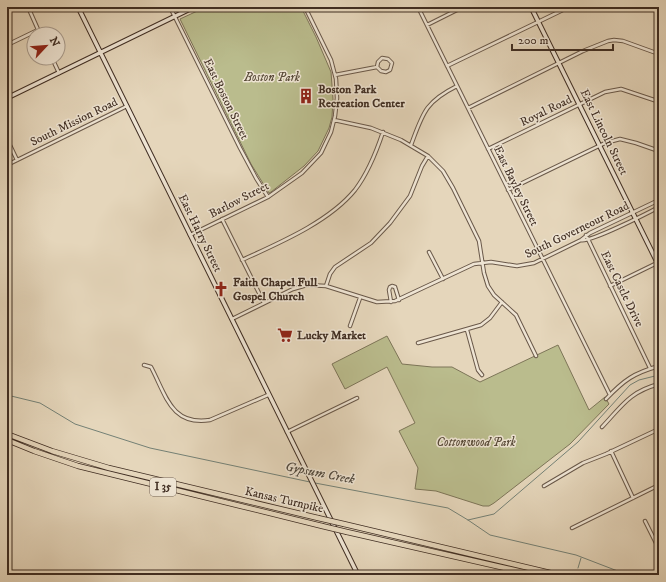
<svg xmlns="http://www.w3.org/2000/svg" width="666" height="582" font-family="'IM FELL DW Pica',serif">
<rect width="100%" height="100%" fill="#e5d6bb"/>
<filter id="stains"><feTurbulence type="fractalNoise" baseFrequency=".005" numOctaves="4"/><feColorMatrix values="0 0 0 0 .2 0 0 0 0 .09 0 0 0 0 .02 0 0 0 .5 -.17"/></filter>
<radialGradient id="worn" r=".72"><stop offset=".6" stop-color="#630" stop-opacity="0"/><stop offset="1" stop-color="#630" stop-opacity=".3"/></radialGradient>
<path fill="#babc8d" stroke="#7d7558" d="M206 7H301L316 37 331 72 333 99 332 117 329 128 318 151 304 166 271 192 269 193 251 164 180 19Z
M387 336 402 364 432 367H452L480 382 558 345 589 410 605 397 609 404 570 444 494 503 489 506H483L436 491 415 489 418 468 399 431 415 423 387 367 345 389 332 364Z"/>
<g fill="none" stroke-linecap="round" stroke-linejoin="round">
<path stroke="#748176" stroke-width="1" d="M7 395 40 403 75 424 150 448 310 482
M315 483 448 508 468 520 490 535 576 555 628 575
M468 520 494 514 578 442 630 385 639 380 659 375
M578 568 581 558"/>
<g stroke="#695849" stroke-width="4.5">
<path id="street" d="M28 7 40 34
M170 7 240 148 256 178 268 197
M418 7 610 395
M427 25 463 7
M7 45 38 30
M52 58 59 73
M447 66 569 7
M335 75 377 67 381 71 386 72 390 70 392 63 388 59 382 58 378 62 377 67
M468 108 583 51 608 41 614 40 623 41 659 54
M334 120 371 128 401 140 428 156 443 171 453 188 479 241 484 273 488 286 494 295 516 315 536 356
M7 139 17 160
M411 145C423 113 425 102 457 86
M488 149 605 92 621 89 657 101 659 100
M7 165 127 106
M508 190 605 143 620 139 636 143 659 151
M222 219 264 303
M190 235 268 197 302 173 321 153 331 132 335 116 337 98 336 79 331 60 305 7
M586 235 650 368
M581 240C589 243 648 213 659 207
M429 252 443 279
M242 260C279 243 329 222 355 190 368 173 376 153 383 132
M326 286 330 274 335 267 371 243 390 223 410 196 422 166 428 156
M610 286 659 262
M391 302 389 290 390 287 392 286 395 287 399 300
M232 319 293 289 307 285 326 286 377 302 395 301 474 264 491 262 517 266 534 263 581 240 590 233 659 200
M350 326 360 298
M467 330 478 370 482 375
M418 343 481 325 490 318 502 302
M144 365 151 367C166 395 171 426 210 420L268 395
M606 399C624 380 634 373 659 366
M602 427C622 406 629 392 659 384
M287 432 357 398
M611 451 633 498
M544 486 583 463 606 454 659 429
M645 521 659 549
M572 528 659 485"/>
</g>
<g stroke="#402e23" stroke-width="5.5">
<path id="secondary" d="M78 7 358 575
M531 7 659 266
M7 98 194 7"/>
</g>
<g stroke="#402e23" stroke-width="6">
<path id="highway" d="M7 434 52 451 109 468 318 518
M7 440 34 451 78 466 322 526
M344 524 559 575
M347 532 536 575"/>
</g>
<use href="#street" stroke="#eee4d3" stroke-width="2.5"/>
<use href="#secondary" stroke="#eee4d3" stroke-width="3.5"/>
<use href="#highway" stroke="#e5d6bb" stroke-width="4.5"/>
<g stroke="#402e23" stroke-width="6" stroke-linecap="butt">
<path id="highway-bridge" d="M318 518 344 524
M322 526 347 532"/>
</g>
<use href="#highway-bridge" stroke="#e5d6bb" stroke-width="4.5"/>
</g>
<defs>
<g id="building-bare" transform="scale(1.2)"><path d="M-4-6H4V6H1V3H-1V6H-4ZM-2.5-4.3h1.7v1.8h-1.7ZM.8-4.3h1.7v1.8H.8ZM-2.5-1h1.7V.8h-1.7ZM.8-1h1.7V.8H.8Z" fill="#8f2418" stroke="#eee4d3" stroke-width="2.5" paint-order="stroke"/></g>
<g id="church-bare" transform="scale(1.2)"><path d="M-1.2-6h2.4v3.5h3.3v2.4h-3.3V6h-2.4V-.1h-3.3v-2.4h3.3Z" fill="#8f2418" stroke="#eee4d3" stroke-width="2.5" paint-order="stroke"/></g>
<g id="supermarket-bare" transform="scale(1.2)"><path d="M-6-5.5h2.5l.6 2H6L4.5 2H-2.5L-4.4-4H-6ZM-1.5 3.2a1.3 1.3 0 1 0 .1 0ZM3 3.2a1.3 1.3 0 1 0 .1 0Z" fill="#8f2418" stroke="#eee4d3" stroke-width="2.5" paint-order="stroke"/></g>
</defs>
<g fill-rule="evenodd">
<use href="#building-bare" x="306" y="96"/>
<use href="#church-bare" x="221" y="289"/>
<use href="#supermarket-bare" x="285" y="335"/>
</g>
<g text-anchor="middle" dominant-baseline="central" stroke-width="3" stroke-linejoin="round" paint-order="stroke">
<rect fill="#eee4d3" stroke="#746558" stroke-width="1" x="150" y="478" width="26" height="18" rx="3"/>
<g font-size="11" font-weight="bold" fill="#402e23">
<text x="163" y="487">I 35</text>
</g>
<g font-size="12" font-style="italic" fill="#584a38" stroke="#eee4d3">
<text x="272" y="77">Boston Park</text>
<text x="476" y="442">Cottonwood Park</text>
</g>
<g font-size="12" font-weight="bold" fill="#402e23" stroke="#eee4d3" text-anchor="start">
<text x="318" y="89">Boston Park<tspan x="318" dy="14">Recreation Center</tspan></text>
<text x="233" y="282">Faith Chapel Full<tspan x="233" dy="14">Gospel Church</tspan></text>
<text x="297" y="335">Lucky Market</text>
</g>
<g font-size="12" fill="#402e23" stroke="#eee4d3">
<text transform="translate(226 99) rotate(64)">East Boston Street</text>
<text transform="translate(546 111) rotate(-26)">Royal Road</text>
<text transform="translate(74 122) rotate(-26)">South Mission Road</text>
<text transform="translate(604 132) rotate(64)">East Lincoln Street</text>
<text transform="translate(516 186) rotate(64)">East Bayley Street</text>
<text transform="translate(239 200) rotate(-27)">Barlow Street</text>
<text transform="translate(577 230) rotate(-26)">South Governeour Road</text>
<text transform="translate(200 233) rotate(64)">East Harry Street</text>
<text transform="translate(622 289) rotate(64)">East Castle Drive</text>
<text transform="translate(284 500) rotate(13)">Kansas Turnpike</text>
</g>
<g font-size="13" font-style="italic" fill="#514a3f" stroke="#eee4d3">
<text transform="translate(320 473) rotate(11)">Gypsum Creek</text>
</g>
</g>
<rect width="666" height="582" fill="none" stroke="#e5d6bb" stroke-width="24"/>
<rect x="8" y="8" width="650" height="566" fill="none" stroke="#402e23" stroke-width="2"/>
<rect x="12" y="12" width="642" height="558" fill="none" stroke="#402e23"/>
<g transform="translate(46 46) rotate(64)"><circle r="19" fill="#eee4d3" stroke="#a89b8d"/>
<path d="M0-3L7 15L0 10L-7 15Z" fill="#8f2418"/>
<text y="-6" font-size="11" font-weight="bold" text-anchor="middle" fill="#402e23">N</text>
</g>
<path d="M512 44v6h101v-6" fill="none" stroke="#402e23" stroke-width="2"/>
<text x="518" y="44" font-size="12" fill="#402e23" stroke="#eee4d3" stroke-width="3" paint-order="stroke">200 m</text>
<rect width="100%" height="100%" filter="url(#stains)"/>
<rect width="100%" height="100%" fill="url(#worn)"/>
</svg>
